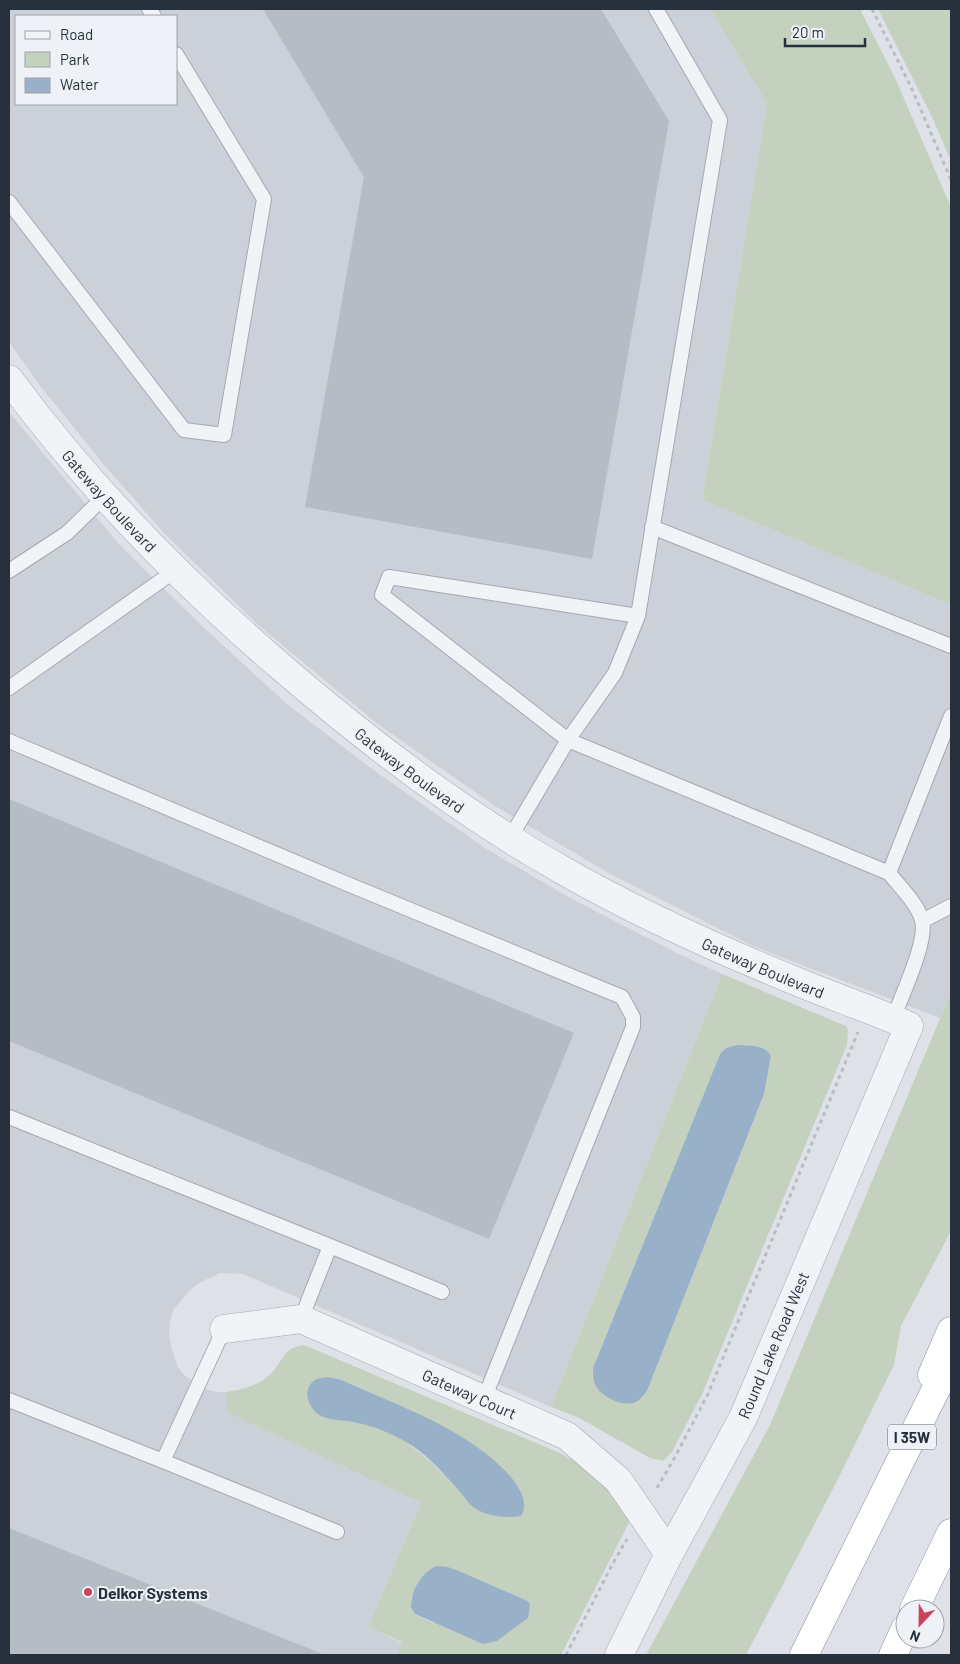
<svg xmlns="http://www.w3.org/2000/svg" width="960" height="1664" font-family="Barlow,sans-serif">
<rect width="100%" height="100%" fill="#dee2e8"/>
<path fill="#ccd1d9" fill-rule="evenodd" d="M9 9H710L767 104 702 500 951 605V992L940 1018 755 947 612 875 495 806 379 725 258 625 165 534 105 466 41 387 9 342ZM16 16H176V104H16Z
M9 412 118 543 201 625 287 704 376 772 485 848 572 899 677 953 722 974 551 1407 243 1274 220 1273 201 1282 191 1289 174 1309 170 1320 169 1333 171 1346 178 1367 184 1375 208 1390 217 1392H226L229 1413 421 1503 368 1627 402 1643 397 1655H9Z"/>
<path fill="#c5d1bf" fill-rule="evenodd" d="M710 9H860L896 80 951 207V605L702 500 767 104Z
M878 9H951V161L932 117Z
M722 974 846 1026 848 1030 847 1045 703 1392 672 1452 663 1461 650 1458 579 1418 551 1407ZM726 1048 771 1056 764 1094 647 1391 636 1402 628 1404 593 1368 720 1054Z
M951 992V1231L901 1326 894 1365 836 1483 746 1655H646L770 1425Z
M304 1345 560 1453 638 1497 635 1511 561 1655H397L402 1642 368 1627 421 1503 228 1413 226 1392C244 1390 264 1384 275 1369 286 1355 284 1348 304 1345ZM328 1377 339 1379 413 1411 468 1501C440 1470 413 1439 372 1426 356 1421 339 1420 322 1417ZM448 1567 528 1601 530 1605 433 1623 415 1614 411 1608V1600L419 1582Z"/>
<path fill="#99b1c8" d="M737 1045C750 1046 764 1044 771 1056L764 1094 647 1391C644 1395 640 1400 636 1402 625 1408 603 1397 597 1388 593 1382 593 1375 593 1368L720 1054 726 1048Z
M328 1377 339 1379C395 1404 476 1432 514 1481 522 1492 528 1504 521 1516 507 1518 489 1517 476 1509 469 1505 464 1496 458 1490 444 1474 431 1459 414 1447 397 1436 378 1427 358 1423 347 1420 330 1421 321 1416 308 1409 300 1387 317 1379 320 1378 325 1377 328 1377Z
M436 1566 448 1567 459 1571 528 1601 530 1605 528 1618 497 1641 483 1644 415 1614 411 1608C411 1591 420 1574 436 1566Z"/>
<path fill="#b5bcc4" d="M263 9H601L669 121 592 559 305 507 364 177Z
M9 799 574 1033 489 1239 9 1041Z
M9 1528 325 1655H9Z"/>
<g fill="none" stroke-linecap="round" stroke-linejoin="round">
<g stroke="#a3a9b2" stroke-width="16">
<path id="service" d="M149 9 154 16
M656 9 720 120 638 616 389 577 382 595 568 740 889 873C900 887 917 903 922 920 928 941 901 997 893 1019
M9 202 184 430 224 435 264 199 176 54
M652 527 951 646
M9 571 67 533 104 497
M9 688 176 570
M9 741 345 883 622 997 633 1017V1027L484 1399
M510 838 568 740 615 673 638 616
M889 873 951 716
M922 921 951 906
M9 1117 330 1246 301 1319
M330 1246 442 1292
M9 1400 163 1461 337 1532
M163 1461 224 1329"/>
</g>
<g stroke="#a3a9b2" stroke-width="29">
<g id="minor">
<path id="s1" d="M9 379C87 485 180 580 280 666 368 742 462 814 564 871 637 913 715 948 793 980 831 996 871 1009 909 1026L743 1418 669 1554 619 1655"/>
<path id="s2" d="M224 1329 301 1319 567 1436 618 1480 669 1554"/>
</g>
</g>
<g stroke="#86909e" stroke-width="29">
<path id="motorway" d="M932 1375 951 1331
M914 1609 951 1533
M804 1655 951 1359
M893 1655 905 1629"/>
</g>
<path stroke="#b8bdc2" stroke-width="3" stroke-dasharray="4 4" stroke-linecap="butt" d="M872 9 912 89 951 180
M657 1488 675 1457 708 1394 858 1032
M566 1655 613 1563 627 1539"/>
<use href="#service" stroke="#f1f3f6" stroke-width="14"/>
<use href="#minor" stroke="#f1f3f6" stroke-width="28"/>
<use href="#motorway" stroke="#fff" stroke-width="28"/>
</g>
<circle fill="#cc435d" stroke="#eef1f5" stroke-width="2" cx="88" cy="1592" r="5"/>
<g text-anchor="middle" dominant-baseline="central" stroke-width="4" stroke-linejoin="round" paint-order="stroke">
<rect fill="#eef1f5" stroke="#636b75" stroke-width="1" x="888" y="1424.5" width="48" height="25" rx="4"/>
<g font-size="15" font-weight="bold" fill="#27313e">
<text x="912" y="1437">I 35W</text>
</g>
<g font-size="16" fill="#27313e" stroke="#eef1f5">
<text stroke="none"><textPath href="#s1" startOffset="158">Gateway Boulevard</textPath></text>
<text stroke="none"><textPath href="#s1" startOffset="562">Gateway Boulevard</textPath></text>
<text stroke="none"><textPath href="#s1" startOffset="968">Gateway Boulevard</textPath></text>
<text transform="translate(773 1345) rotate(-67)">Round Lake Road West</text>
<text stroke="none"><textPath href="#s2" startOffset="262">Gateway Court</textPath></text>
</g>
<g font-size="16" font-weight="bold" fill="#27313e" stroke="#eef1f5" text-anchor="start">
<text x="98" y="1592">Delkor Systems</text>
</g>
</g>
<rect width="960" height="1664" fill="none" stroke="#27313e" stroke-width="20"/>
<rect x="15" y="15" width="162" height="90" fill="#eef1f5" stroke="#9ea4ac"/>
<rect x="25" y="31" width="25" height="8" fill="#f1f3f6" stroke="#9ea4ac"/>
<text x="60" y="40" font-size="15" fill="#27313e">Road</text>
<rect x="25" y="52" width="25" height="15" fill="#c5d1bf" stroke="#9ea4ac"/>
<text x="60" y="65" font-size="15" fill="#27313e">Park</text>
<rect x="25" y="78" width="25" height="15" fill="#99b1c8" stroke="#9ea4ac"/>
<text x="60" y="90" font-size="15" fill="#27313e">Water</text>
<g transform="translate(920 1624) rotate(202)"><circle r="24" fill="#eef1f5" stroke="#9ea4ac"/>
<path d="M0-4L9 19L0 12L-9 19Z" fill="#cc435d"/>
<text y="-8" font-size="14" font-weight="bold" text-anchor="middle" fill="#27313e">N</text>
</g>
<path d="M785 38v8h80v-8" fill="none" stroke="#27313e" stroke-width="2.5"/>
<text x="792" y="38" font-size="15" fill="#27313e" stroke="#eef1f5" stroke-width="4" paint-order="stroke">20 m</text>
</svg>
